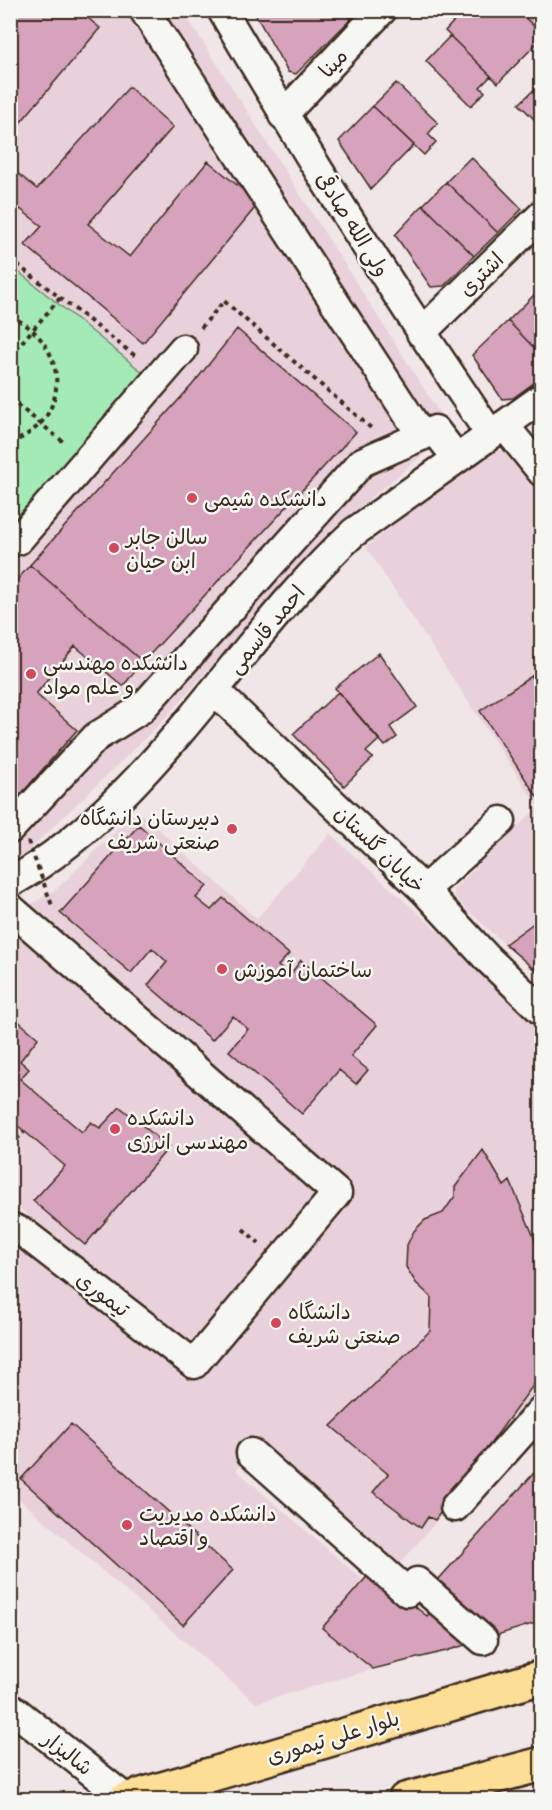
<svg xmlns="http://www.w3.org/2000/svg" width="552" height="1810" font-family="'Patrick Hand','Playpen Sans Arabic',sans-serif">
<rect width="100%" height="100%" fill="#f0e5e7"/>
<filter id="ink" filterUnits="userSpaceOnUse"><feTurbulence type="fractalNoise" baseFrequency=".0167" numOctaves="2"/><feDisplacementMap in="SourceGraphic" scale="12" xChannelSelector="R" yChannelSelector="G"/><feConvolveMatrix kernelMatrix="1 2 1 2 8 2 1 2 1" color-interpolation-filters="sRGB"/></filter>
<g filter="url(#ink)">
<path fill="#e8d1da" d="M11 11H183L440 414 432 448 332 529 161 723 27 852 11 861Z
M541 428V978L456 899 453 890 538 807 366 547 479 458 520 443Z
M137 810 257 919 330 834 541 1024V1399L398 1566 256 1448 236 1470 363 1580 322 1628 373 1669 256 1703 11 1492 10 1247 30 1217 11 1201V916L57 889Z"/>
<path fill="#a3eab7" stroke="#6f8a6a" stroke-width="1.5" d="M10 265 146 375 15 527 10 523Z"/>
<path fill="#d6a2bc" stroke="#3b2a1e" stroke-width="1.5" d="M10 10H78L100 28 10 135Z
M253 10H343L351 19 296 74 288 72Z
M343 10H359L351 19Z
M464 10H517L542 34V38L498 83 445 31Z
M517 10H542V34Z
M450 36 491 76 480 87 485 92 471 106 426 61Z
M542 82V127L519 104Z
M396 83 438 123 428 134 436 142 424 155 373 106Z
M129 87 173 127 88 224 130 257 208 161 259 203 143 343 25 245 42 226 20 209 12 216 11 225 10 167 37 189Z
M373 106 414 145 371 189 339 141Z
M471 157 522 209 498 233 446 182Z
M446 182 498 233 474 256 423 205Z
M423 205 474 256 444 286 431 287 395 235Z
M536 293 542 298V356L508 321Z
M508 321 542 356V377L513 398 502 399 472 355Z
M237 329 356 432 143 662 30 565 193 384Z
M30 565 143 662 123 686 75 646 36 694 77 730 10 807V588Z
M379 653 417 707 390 727 397 737 385 746 335 688Z
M542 669V804L480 711Z
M338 692 379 740 366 752 373 758 344 786 293 734Z
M139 825 207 886 196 898 211 910 223 898 289 954 278 966 290 975 301 960 377 1025 351 1056 368 1070 356 1084 339 1070 302 1114 229 1051 248 1029 233 1016 212 1040 148 985 167 962 152 948 131 973 60 913Z
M542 917V976L505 944Z
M10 1014 38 1038 20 1061 29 1069 20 1079 82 1132 91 1122 100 1128 120 1107 169 1147 85 1245 33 1201 65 1166 10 1119Z
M483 1150 504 1186 510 1181 542 1256V1346L539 1349 542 1373 435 1520 428 1517 421 1528 373 1492 388 1474 331 1426 430 1331 431 1297 416 1283 406 1267 407 1245 414 1231 425 1220 443 1213 455 1196V1187Z
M71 1424 233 1570 183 1625 21 1479Z
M542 1464V1621L446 1651 373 1669 322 1628 371 1572 427 1616 450 1590 438 1580Z"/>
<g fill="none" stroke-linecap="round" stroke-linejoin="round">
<g stroke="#3b2a1e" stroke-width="33">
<path id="minor" d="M144 10 422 436
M222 10C307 155 396 296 490 434
M283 115 382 10
M421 333 542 215
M504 425 542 472
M10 534 18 540 183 349
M215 691 424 890 486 957 542 1011
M10 829 96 737 141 709 362 462 435 430 456 457
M10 883C153 802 235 642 353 533L542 398
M424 890 501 821
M10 908 337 1193 194 1364 24 1233 10 1227
M251 1453 407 1592 417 1582 483 1640
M455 1507 542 1410
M10 1707 126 1799"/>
</g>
<g stroke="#3b2a1e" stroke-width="38">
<path id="major" d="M125 1800 542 1677
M405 1800 542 1764"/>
</g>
<path stroke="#3b2a1e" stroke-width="4" stroke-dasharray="4.5 4.5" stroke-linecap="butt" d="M10 259 138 358
M10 316C48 332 70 377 47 415 38 429 24 437 10 444
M201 328 224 301 371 428
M10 356 60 298
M10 399 66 444
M10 1146 25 1131
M243 1229 259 1243"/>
<use href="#minor" stroke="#f6f6f2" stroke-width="28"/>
<use href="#major" stroke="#fcde96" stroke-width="33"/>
<path stroke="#3b2a1e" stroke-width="4" stroke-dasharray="4.5 4.5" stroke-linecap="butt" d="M28 841 53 908"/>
</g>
</g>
<g fill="#d1495b" stroke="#f6f6f2" stroke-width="2">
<circle cx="192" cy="498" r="6"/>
<circle cx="114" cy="548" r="6"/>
<circle cx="31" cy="674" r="6"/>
<circle cx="232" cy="829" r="6"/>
<circle cx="222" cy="969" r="6"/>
<circle cx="115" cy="1129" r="6"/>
<circle cx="276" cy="1323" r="6"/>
<circle cx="127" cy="1525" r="6"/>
</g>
<g text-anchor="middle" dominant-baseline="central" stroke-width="5" stroke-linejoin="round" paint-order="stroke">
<g font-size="21" fill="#3b2a1e" stroke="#f6f6f2">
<text transform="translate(333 63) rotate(-47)">مینا</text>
<text transform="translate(353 224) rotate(58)">ولی الله صادقی</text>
<text transform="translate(481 274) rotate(-44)">اشتری</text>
<text transform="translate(266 629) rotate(-50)">احمد قاسمی</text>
<text transform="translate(380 849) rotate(44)">خیابان گلستان</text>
<text transform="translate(103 1294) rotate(37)">تیموری</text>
<text transform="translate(333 1737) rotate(-17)">بلوار علی تیموری</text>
<text transform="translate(68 1753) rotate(38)">شالیزار</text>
</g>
<g font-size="21" fill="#3b2a1e" stroke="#f6f6f2" text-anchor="start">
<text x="204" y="498">دانشکده شیمی</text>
<text x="126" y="536">سالن جابر<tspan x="126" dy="24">ابن حیان</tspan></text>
<text x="43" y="662">دانشکده مهندسی<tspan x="43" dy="24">و علم مواد</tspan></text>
<text x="220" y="817" text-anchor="end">دبیرستان دانشگاه<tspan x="220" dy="24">صنعتی شریف</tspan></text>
<text x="234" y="969">ساختمان آموزش</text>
<text x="127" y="1117">دانشکده<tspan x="127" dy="24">مهندسی انرژی</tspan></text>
<text x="288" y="1311">دانشگاه<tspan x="288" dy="24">صنعتی شریف</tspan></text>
<text x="139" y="1513">دانشکده مدیریت<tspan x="139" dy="24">و اقتصاد</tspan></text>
</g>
</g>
<rect width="552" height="1810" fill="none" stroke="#f6f6f2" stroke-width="36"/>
<rect x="18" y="18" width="516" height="1774" fill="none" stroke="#3b2a1e" stroke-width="2" filter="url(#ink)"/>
</svg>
